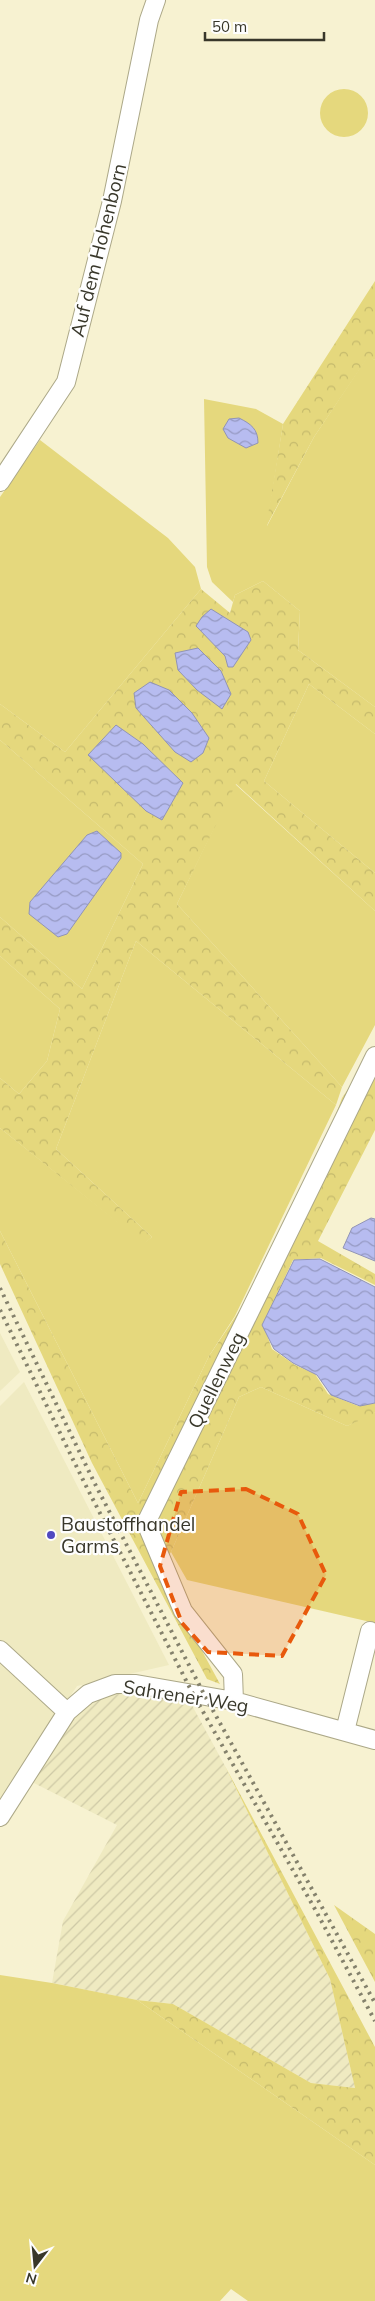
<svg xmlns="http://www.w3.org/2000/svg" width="375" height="2301" font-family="Mulish,sans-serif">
<defs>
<pattern id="industrial-furrows" width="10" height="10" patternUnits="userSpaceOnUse" patternTransform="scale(1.25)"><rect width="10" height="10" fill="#efeac1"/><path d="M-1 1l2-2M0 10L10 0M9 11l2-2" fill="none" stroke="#cec9a6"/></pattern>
<pattern id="forest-crowns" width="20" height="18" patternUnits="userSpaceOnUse" patternTransform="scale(1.25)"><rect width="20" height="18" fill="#e5d87d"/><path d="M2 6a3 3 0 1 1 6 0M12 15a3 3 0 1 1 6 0" fill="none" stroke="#c5ba6c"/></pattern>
<pattern id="water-waves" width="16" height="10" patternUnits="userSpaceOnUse" patternTransform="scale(1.25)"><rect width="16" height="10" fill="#b7bcf0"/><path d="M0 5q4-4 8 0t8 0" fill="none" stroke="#969ac3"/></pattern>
</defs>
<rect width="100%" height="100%" fill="#f7f2d1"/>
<path fill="#efeac1" d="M0 1333 20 1372 0 1391Z
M24 1382 169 1665 77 1686 0 1801V1406Z"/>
<path fill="url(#industrial-furrows)" d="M118 1689 188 1698 225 1766 330 1979 355 2088 311 2083 173 2004 137 2000 52 1983 63 1921 117 1825 28 1780 83 1703Z"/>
<path fill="#e5d87d" d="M320 113a24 24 0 1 1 48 0a24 24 0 1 1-48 0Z
M368 356 375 360V707L298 650 300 611 263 581 235 595 233 602 212 582 207 567 204 399 256 409 283 424 267 526 314 437Z
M40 440 168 538 195 567 201 589 65 752 0 704V497Z
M309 684 375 734V873L264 781Z
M0 740 143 864 82 989 0 917Z
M235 784 375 911V1025L342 1087 177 904Z
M136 941 336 1105 235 1316 209 1356 138 1503 0 1231V1128L144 1243 152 1237 56 1149Z
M0 956 60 1009 47 1061 19 1094 0 1078Z
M261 1387 347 1426 375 1412V1623L187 1580 171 1552 239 1397Z
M0 1975 52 1983 137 2000 375 2165V2301H248L231 2289 220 2301H0Z"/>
<path fill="url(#forest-crowns)" d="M375 281V360L368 357 314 437 266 527 283 424Z
M263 581 300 611 298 650 375 707V734L309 684 264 781 375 873V911L236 784 177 904 342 1087 336 1105 136 941 56 1149 152 1237 144 1244 0 1128V1078L19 1094 47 1061 60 1009 0 956V917L82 989 143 864 0 740V704L65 752 201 589 230 613 235 595Z
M375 1050V1130L318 1241 375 1274V1285L321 1258 293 1260 263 1324 272 1349 295 1365 315 1374 328 1394 358 1406 375 1403V1412L372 1415 347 1426 261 1387 239 1397 171 1552 158 1570 220 1684 207 1679 92 1463 0 1264V1231L138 1503 209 1356 293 1231 342 1098Z
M225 1766 375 2047V2165L137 2000 173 2004 311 2083 355 2088 330 1979Z
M334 1905 375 1934V1982Z"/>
<path fill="url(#water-waves)" stroke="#9194b5" d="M239 418C251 424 258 429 258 443L246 448 228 438 223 429 229 419Z
M211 609 248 632 251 640 233 667H228L225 656 196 626 202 617Z
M198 648 221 671 231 694 222 709 197 690 178 670 175 653Z
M150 682 169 690 192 713 209 738 203 753 191 762 175 752 136 708 134 693Z
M116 725 143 744 183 783 162 820 146 811 88 755Z
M97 831 121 853V858L67 934 58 937 29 914 30 902 87 835Z
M371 1218 375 1219V1261L343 1248 352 1228Z
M320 1259 375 1287V1403L360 1406 331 1395 317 1375 293 1363 274 1349 262 1325 294 1260Z"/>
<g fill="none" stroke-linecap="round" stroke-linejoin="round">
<g stroke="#aca888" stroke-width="20">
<path id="minor" d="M0 482 66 382 112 201 149 20 156 0
M0 1650 67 1712
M234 1701 233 1674 183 1611 146 1523 375 1056
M345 1731 370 1631
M0 1817 67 1712 88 1694 115 1684H136L234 1701 375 1740"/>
</g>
<use href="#minor" stroke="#fff" stroke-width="18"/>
<path stroke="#84816c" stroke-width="4" stroke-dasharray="2.5 5" stroke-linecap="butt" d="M0 1288 94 1482 205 1696 375 2003
M0 1310 85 1484 193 1694 316 1911 375 2021"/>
</g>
<path fill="#e8590c" fill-opacity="0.2" stroke="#e8590c" stroke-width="4" stroke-dasharray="10 6" stroke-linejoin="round" d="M246 1489 298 1514 326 1575 282 1656 208 1652 182 1623 160 1566 181 1492Z"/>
<circle fill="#5049c0" stroke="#fefefe" stroke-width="2" cx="51" cy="1535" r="5"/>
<g text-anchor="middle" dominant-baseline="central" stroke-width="4.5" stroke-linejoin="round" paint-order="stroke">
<g font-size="19" fill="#38372a" stroke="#fefefe">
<text transform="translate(98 250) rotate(-76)">Auf dem Hohenborn</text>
<text transform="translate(216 1380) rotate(-64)">Quellenweg</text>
<text transform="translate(186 1696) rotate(9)">Sahrener Weg</text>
</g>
<g font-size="19" fill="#38372a" stroke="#fefefe" text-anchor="start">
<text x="61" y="1524">Baustoffhandel<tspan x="61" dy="22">Garms</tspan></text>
</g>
</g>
<g transform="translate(35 2266) rotate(196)" stroke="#fefefe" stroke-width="4" paint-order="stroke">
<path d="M0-4L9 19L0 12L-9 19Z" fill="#38372a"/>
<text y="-8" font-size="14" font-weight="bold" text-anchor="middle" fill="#38372a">N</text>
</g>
<path d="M205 32v8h119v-8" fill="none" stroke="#38372a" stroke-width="2.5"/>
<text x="212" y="32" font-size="15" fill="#38372a" stroke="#fefefe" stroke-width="4" paint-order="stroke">50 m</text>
</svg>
